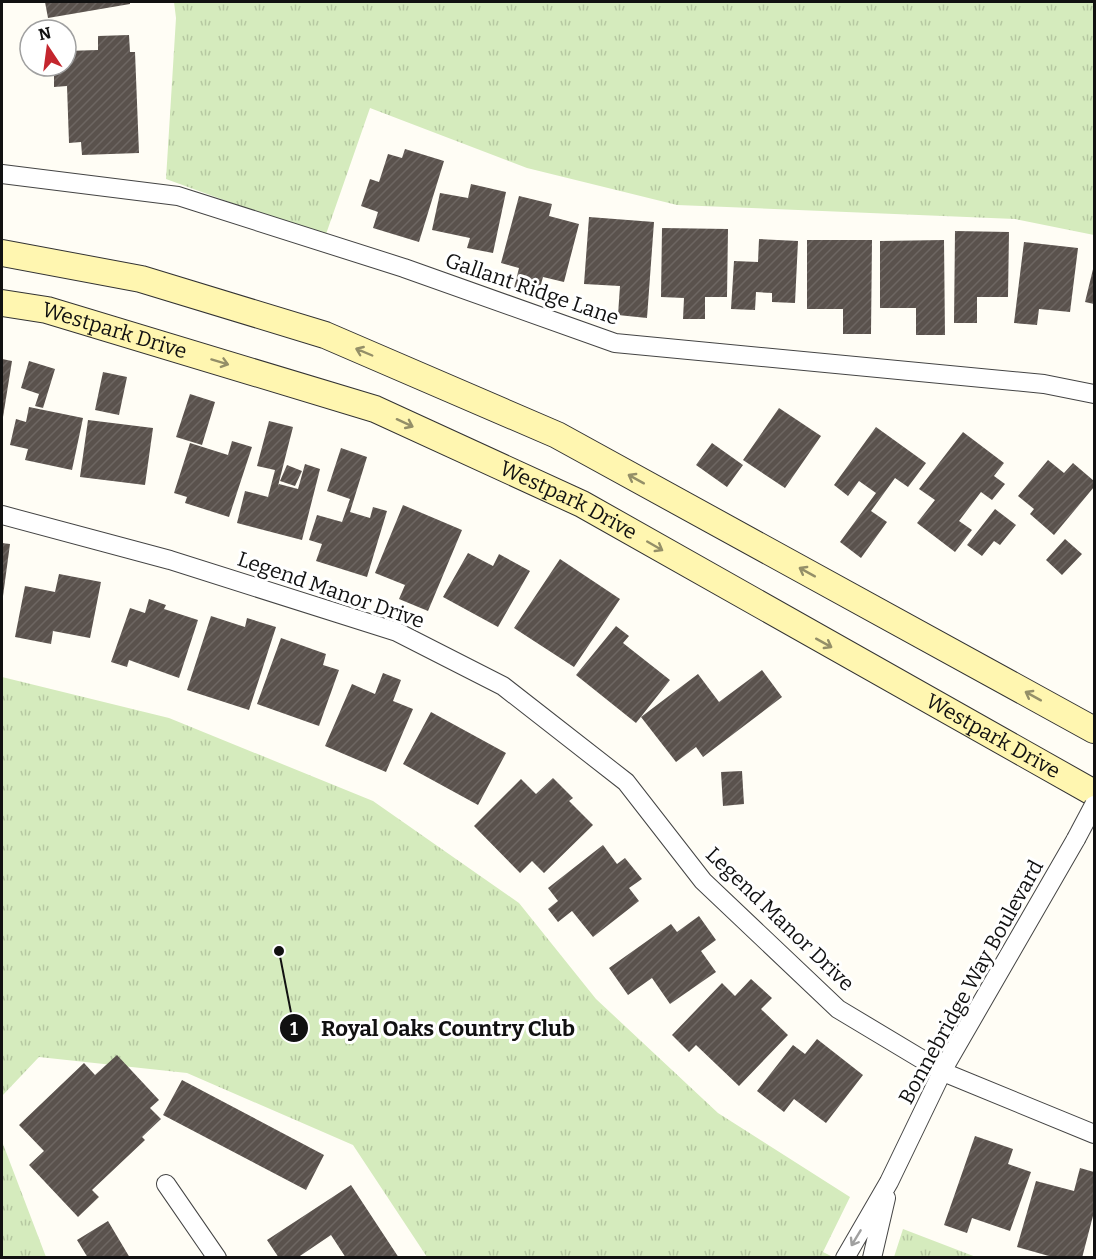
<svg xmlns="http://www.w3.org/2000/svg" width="1096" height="1259" font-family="Bitter,serif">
<defs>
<pattern id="grass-tufts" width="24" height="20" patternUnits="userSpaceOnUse" patternTransform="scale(1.5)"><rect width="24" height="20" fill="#d5ebbd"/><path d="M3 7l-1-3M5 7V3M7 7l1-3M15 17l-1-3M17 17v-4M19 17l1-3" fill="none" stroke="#b6c8a1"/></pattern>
<pattern id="building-hatch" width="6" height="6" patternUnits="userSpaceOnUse" patternTransform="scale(1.5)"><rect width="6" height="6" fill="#5a524d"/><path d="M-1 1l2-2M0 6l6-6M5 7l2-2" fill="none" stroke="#6d6662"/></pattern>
</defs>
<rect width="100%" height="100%" fill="#fffdf5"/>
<path fill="url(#grass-tufts)" d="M174 2H1094V235L1015 219 677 205 527 168 370 108 325 237 166 179 176 18Z
M2 677 169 718 373 801 519 903 596 999 718 1113 850 1197 823 1252 833 1257H427L353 1145 187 1073 39 1057 2 1096 3 1144 46 1257 2 1258Z
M903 1229 976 1257H894Z"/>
<path fill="url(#building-hatch)" d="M45 2H130V4L48 18Z
M129 35 130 52H135L139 153 82 155 81 142 69 143 67 86 54 87V66H66V51L98 50V36Z
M405 149 444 161 419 242 373 228 378 212 361 206 370 179 379 182 388 154 402 158Z
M471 184 506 192 493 253 467 248 470 238 432 230 440 193 468 198Z
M519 196 552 204 549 216 579 224 564 282 543 277 537 298 513 292 519 268 501 263Z
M589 217 654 222 647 318 618 315 620 286 584 284Z
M662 228 728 229 727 297H705V319H683L684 298 661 297Z
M955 231 1009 232 1008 297H977V323H954Z
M759 239 798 241 795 303 772 302V293L756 292 755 310 731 309 734 261 758 262Z
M807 240H872L871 334H843V309H807Z
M944 240 945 335H916V308H880V241Z
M1024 242 1078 248 1070 312 1039 309 1037 325 1014 323Z
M1094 265V304L1085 302Z
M2 359 12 361 3 417H2Z
M29 361 55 369 43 408 35 406 39 394 21 388Z
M103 372 127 377 119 415 95 410Z
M190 394 215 402 202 445 176 437Z
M29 407 83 418 72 470 25 460 28 449 10 445 16 419 26 422Z
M779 408 821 436 785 488 743 460Z
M88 420 153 428 145 485 80 477Z
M269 421 293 427 278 486 279 484 298 489 305 464 320 469 302 540 237 523 245 491 268 497 275 470 257 466Z
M876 427 926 463 908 487 895 478 871 511 887 522 861 558 840 542 876 493 859 481 848 496 834 485Z
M963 432 1004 463 994 476 1005 484 992 500 981 492 959 521 972 530 955 552 917 523 935 500 919 489Z
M232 441 252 447 229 517 185 503 187 497 174 493 190 443 228 455Z
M712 443 743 465 727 487 696 465Z
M341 448 367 457 350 512 370 518 373 507 387 511 367 577 316 561 322 544 309 540 317 515 342 522 350 499 327 491Z
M1048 460 1064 473 1073 463 1094 481V487L1054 535 1030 514 1034 509 1018 496Z
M287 465 302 471 295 486 280 481Z
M403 505 462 530 428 611 399 599 405 585 375 573Z
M995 509 1016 525 1000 545 994 541 982 556 967 545Z
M1065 539 1082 554 1062 575 1046 560Z
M2 543 10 544 3 596H2Z
M468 553 493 566 499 554 530 571 498 627 443 597Z
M560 559 620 599 574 667 514 628Z
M59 574 101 582 90 638 53 631 51 644 15 637 25 586 55 592Z
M149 599 166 605 164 609 198 620 179 678 129 660 127 667 111 662 130 608 145 613Z
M211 616 245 627 247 618 276 627 249 710 187 690Z
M616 626 629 636 623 643 670 680 636 723 576 675Z
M281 638 326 654 323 665 339 670 319 726 257 704Z
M762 670 782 697 703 757 696 747 676 762 641 717 698 674 719 702Z
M383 673 401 680 393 701 413 709 386 772 325 746 352 684 375 694Z
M431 712 506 753 478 805 403 764Z
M742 771 744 804 723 806 721 772Z
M553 778 573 798 569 801 593 825 544 873 532 861 520 873 474 826 521 779 536 794Z
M603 845 617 864 625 858 642 879 629 888 639 901 593 937 572 911 558 922 548 909 558 901 548 888Z
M699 916 716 940 701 951 716 972 670 1004 652 978 628 995 609 968 671 924 677 932Z
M751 979 772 998 761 1009 788 1035 739 1086 696 1045 689 1052 672 1035 722 983 735 996Z
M817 1039 863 1075 826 1123 794 1099 784 1112 757 1091 793 1045 805 1054Z
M117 1055 159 1100 150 1108 161 1119 142 1137 145 1140 92 1190 99 1197 78 1217 29 1165 44 1151 19 1125 84 1063 95 1075Z
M182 1080 324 1155 306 1190 163 1115Z
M975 1136 1013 1149 1008 1164 1031 1172 1010 1231 972 1218 967 1233 944 1225Z
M1080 1168 1094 1172V1212L1082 1258H1056L1017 1247 1036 1181 1074 1191Z
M351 1185 399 1258H346L331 1235 297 1258H279L267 1240Z
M108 1221 130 1258H88L77 1240Z"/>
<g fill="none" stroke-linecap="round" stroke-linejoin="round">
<g stroke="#444" stroke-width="20">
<path id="street" d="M2 174 178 196 404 268 615 343 1044 384 1094 394
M2 515 170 560 397 632 503 686 626 782 703 881 838 1009 943 1072 1094 1134
M166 1184 217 1258
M845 1258 889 1182 945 1066 1076 839
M872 1258 886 1198"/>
</g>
<g stroke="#333" stroke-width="28">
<g id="secondary">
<path d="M2 253 141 279 325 335 557 435 1094 730"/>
<path id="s1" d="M2 303 47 310 375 409 582 504 1094 793"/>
</g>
</g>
<use href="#street" stroke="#fff" stroke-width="18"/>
<use href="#secondary" stroke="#fff6b0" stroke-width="26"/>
<g stroke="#444" stroke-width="20" stroke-linecap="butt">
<path id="street-bridge" d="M1076 839 1094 805"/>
</g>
<use href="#street-bridge" stroke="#fff" stroke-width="18"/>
</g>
<defs><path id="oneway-shaft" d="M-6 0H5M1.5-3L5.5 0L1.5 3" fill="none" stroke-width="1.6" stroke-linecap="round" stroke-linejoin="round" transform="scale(1.5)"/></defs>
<g stroke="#948f68">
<use href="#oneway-shaft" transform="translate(364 352) rotate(-157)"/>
<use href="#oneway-shaft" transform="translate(220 362) rotate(17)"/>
<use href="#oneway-shaft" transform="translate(405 423) rotate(25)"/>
<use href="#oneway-shaft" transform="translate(636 479) rotate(-151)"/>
<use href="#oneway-shaft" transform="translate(655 546) rotate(30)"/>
<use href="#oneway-shaft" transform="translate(807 572) rotate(-151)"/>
<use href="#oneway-shaft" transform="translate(824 643) rotate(29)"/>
<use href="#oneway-shaft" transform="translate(1033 696) rotate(-151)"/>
</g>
<use stroke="#a0a0a0" href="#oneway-shaft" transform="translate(856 1238) rotate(121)"/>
<g text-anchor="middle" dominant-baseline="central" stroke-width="6" stroke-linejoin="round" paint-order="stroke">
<g font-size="21" fill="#111" stroke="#fff">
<text transform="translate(532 289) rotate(19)">Gallant Ridge Lane</text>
<text stroke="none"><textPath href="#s1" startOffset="116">Westpark Drive</textPath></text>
<text stroke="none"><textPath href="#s1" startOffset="602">Westpark Drive</textPath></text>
<text transform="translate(331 590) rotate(19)">Legend Manor Drive</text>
<text stroke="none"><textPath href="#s1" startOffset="1088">Westpark Drive</textPath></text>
<text transform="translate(780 919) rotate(44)">Legend Manor Drive</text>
<text transform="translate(971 982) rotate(-61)">Bonnebridge Way Boulevard</text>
</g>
</g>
<path fill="none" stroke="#111" stroke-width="2" d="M279 951L294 1028"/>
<g fill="#111" stroke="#fff" stroke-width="2">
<circle cx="279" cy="951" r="6"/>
<circle cx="294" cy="1028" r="15"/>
</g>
<g font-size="18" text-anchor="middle" font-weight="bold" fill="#fff">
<text x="294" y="1035">1</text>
</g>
<g font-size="22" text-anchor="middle" font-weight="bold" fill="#111" stroke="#fff" stroke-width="6" stroke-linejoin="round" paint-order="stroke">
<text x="448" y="1036">Royal Oaks Country Club</text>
</g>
<rect width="1096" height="1259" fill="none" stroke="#111111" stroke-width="6"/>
<g transform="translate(48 48) rotate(347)"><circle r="28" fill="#ffffff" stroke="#a0a0a0" stroke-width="1.5"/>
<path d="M0-4.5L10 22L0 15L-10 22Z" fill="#c4262e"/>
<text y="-9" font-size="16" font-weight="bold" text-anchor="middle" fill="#111111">N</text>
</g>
</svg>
